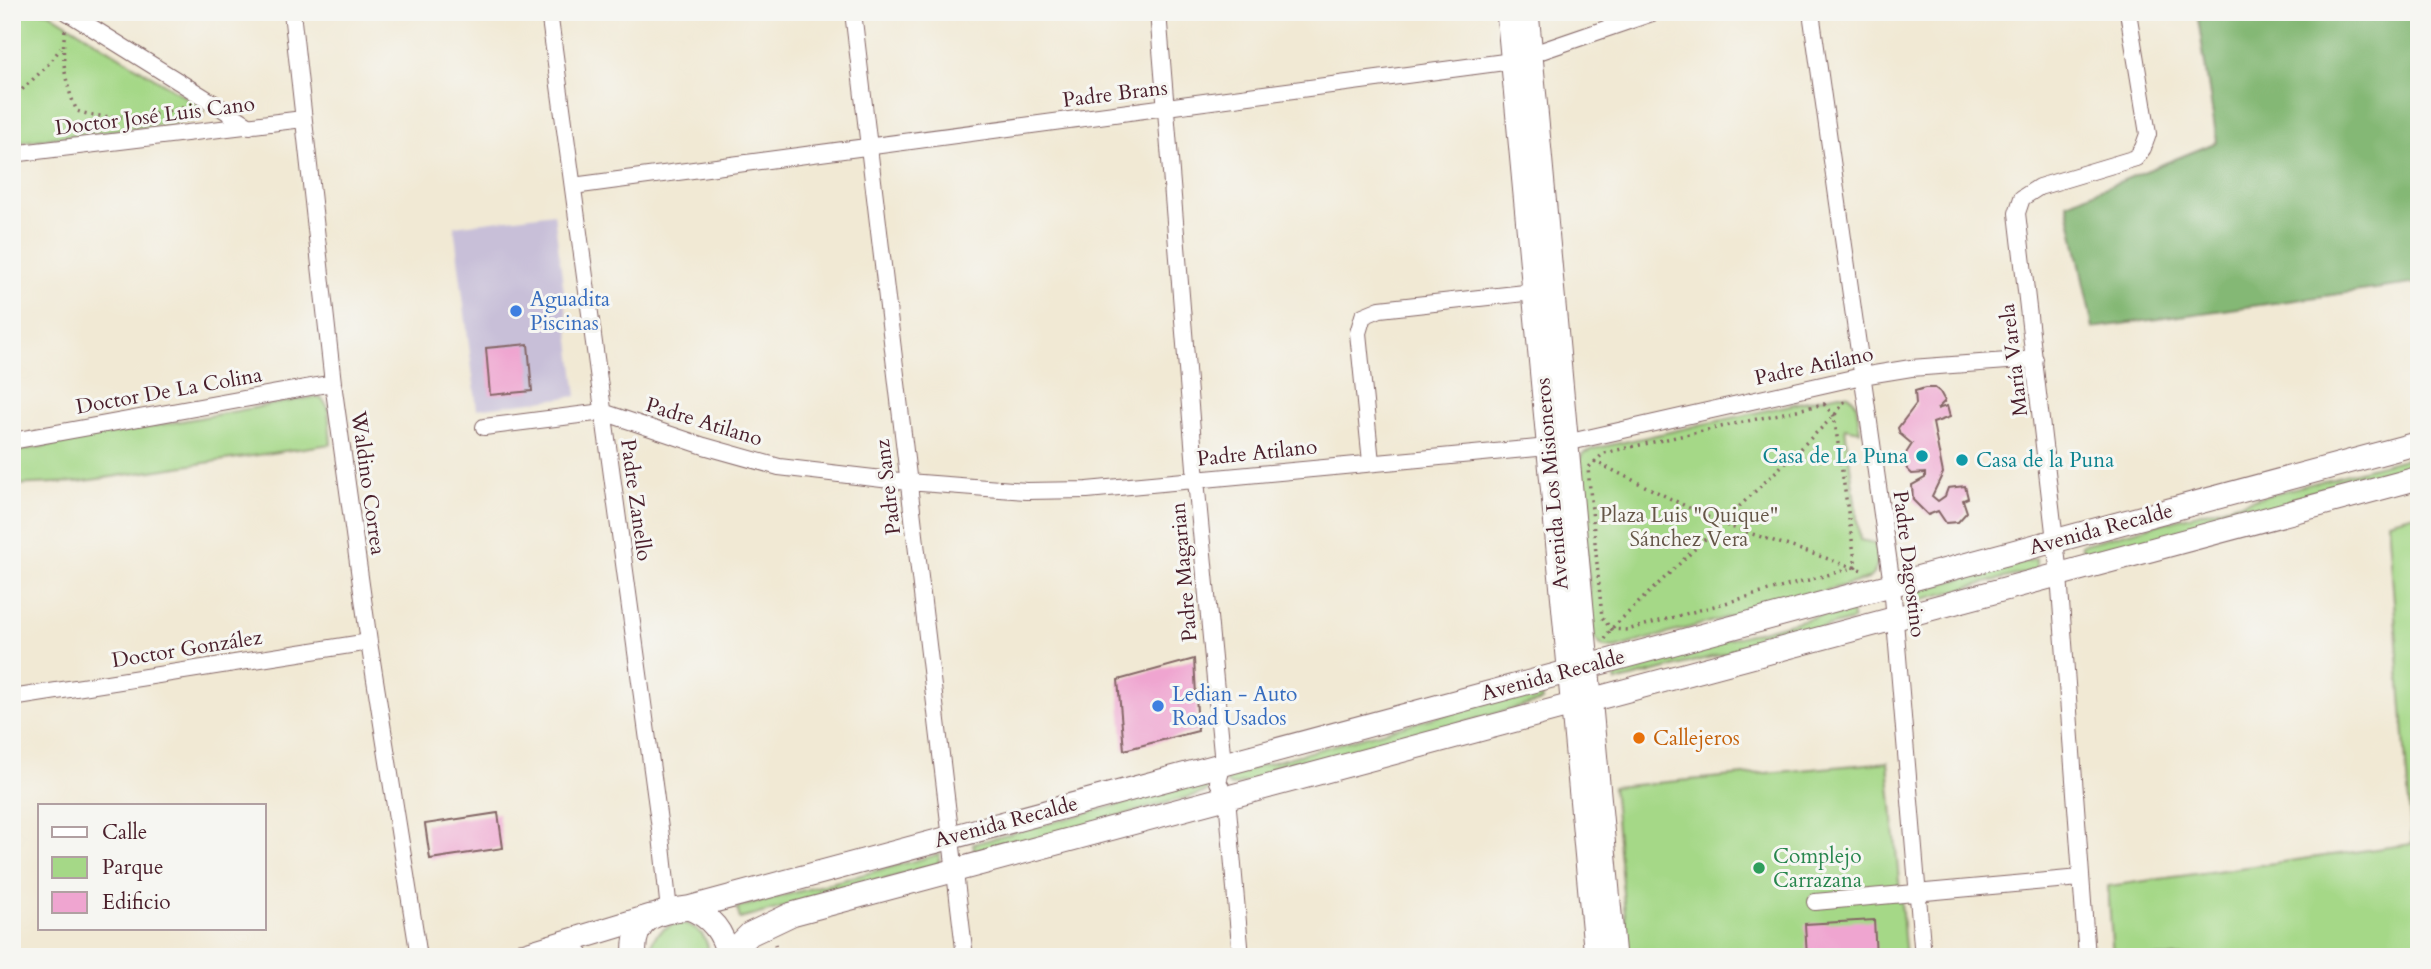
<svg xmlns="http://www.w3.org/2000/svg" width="2431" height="969" font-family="Cardo,serif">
<rect width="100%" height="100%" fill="#f6f6f2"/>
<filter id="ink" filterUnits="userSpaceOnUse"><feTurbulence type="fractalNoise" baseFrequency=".0143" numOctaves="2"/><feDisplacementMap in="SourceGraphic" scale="14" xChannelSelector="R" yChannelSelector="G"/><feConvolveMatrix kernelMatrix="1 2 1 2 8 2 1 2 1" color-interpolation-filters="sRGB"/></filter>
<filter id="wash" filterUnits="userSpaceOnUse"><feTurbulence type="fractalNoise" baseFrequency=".00686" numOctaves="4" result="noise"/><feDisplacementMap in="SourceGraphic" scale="28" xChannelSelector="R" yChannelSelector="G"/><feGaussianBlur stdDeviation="1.57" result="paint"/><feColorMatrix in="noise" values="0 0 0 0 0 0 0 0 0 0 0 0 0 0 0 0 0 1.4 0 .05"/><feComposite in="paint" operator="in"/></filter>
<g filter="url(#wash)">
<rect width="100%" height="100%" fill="#f1e9d4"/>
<path fill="#c8bfd8" d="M554 213 577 396 477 409 454 226Z"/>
<path fill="#a5d887" stroke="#787c59" stroke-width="2" d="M12 12H48L203 108V115L198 120 12 143Z
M1839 394 1849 395 1856 403 1860 431 1845 428 1860 540 1875 543C1877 559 1881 568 1868 579L1615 648 1603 647 1594 638 1578 463 1583 453 1593 449Z
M314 397 322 399 328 407 331 444 78 482 12 485V452Z
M2419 455V468L2086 557 2081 545Z
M2419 513V957H2113L2108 886 2412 844 2388 521Z
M2036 559V570L1912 602 1914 591Z
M1852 607 1853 620 1616 682 1613 670Z
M1540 688 1542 701 1232 786 1227 784 1226 778 1230 774Z
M1888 762 1906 957H1629L1613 787Z
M1206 781 1207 792 976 855 973 844Z
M940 854 938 865 740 919 737 908Z
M683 923C700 928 709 939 709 957H650C649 936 663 925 683 923Z"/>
<path fill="#84b874" stroke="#676c50" stroke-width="2" d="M2197 12H2419V283L2093 328 2067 203 2217 142Z"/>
<g id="blocks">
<path fill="#efa5d0" d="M528 344 532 391 490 395 486 348Z
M1925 388H1935L1940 392 1945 401 1937 409 1947 406 1950 417 1933 423 1943 473 1932 496 1938 501 1945 496 1948 488 1965 486 1968 498 1963 500 1967 512 1958 522 1946 523 1938 511 1928 515 1913 500 1912 485 1925 478V473L1912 474 1907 469 1903 458 1912 444 1900 434 1898 428 1916 404 1915 391Z
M1194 659 1198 731 1124 750 1118 680Z
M498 813 503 848 430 859 425 824Z
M1874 920 1876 957H1807L1805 924Z"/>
</g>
</g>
<g filter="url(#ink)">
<use href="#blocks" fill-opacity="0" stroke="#846666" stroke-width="2"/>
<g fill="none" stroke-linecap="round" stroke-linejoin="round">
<g stroke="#846666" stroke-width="18">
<path id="street" d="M67 12 250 126
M292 12 333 383 369 642 419 957
M549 12 661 836 669 911
M853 12 965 957
M1158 12 1196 480 1223 764 1218 782 1227 797 1241 957
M1811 12 1892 585 1923 957
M12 154 303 119
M573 186 1512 61 1655 12
M484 427 603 412 704 446 779 467 908 482 1026 491 1087 490 1548 447 1862 376 1911 368 2035 359
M12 441 333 383
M1371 462 1358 333 1363 316 1380 309 1534 292
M12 698 369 642
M1815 902 2080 878
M2087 957 2059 575 2017 213 2022 198 2039 187 2136 158 2143 148 2148 134 2128 12"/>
</g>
<g stroke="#846666" stroke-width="25">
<path id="secondary" d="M1508 12 1596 957
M1527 12 1614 957
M688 908 2419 443
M543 954 578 957
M728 956 750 934 792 914 2419 478
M508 957 526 954 651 916
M635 957C631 918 657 912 688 908 711 916 724 933 728 957"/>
</g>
<path stroke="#846666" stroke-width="3.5" stroke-dasharray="2 5" stroke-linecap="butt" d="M65 30C61 59 65 85 77 111 106 121 157 118 186 106
M12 99 45 68 61 48
M1824 404 1834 416 1856 567 1627 630 1611 629 1602 617 1588 468 1604 453Z
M1594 461 1722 524 1865 571
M1605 639 1611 629 1834 416 1847 398
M775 944 779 957"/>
<use href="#street" stroke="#fff" stroke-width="16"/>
<use href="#secondary" stroke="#fff" stroke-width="23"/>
</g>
</g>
<g fill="#3f7fe0" stroke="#f6f6f2" stroke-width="2.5">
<circle cx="516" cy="311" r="7"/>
<circle cx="1158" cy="706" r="7"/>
</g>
<g fill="#0f9aa8" stroke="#f6f6f2" stroke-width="2.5">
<circle cx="1922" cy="456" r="7"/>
<circle cx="1962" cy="460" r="7"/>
</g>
<circle fill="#e8710a" stroke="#f6f6f2" stroke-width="2.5" cx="1639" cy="738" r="7"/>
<circle fill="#2e9e5b" stroke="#f6f6f2" stroke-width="2.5" cx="1759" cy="868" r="7"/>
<g text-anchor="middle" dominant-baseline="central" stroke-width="6" stroke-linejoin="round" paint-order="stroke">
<g font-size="21" fill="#4a1f2b" stroke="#f6f6f2">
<text transform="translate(1115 94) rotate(-7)">Padre Brans</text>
<text transform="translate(155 116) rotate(-7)">Doctor José Luis Cano</text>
<text transform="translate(2014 360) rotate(-97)">María Varela</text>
<text transform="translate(1814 366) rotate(-12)">Padre Atilano</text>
<text transform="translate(169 391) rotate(-10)">Doctor De La Colina</text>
<text transform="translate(704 422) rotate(17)">Padre Atilano</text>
<text transform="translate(1257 453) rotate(-6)">Padre Atilano</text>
<text transform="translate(368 483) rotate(82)">Waldino Correa</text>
<text transform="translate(1552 484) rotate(-95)">Avenida Los Misioneros</text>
<text transform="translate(888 487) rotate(-97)">Padre Sanz</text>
<text transform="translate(636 500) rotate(82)">Padre Zanello</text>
<text transform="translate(2101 529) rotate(-15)">Avenida Recalde</text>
<text transform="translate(1909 564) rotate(83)">Padre Dagostino</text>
<text transform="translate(1184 572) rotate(-95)">Padre Magarian</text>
<text transform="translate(187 649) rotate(-9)">Doctor González</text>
<text transform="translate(1553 675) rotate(-15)">Avenida Recalde</text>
<text transform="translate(1006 822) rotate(-15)">Avenida Recalde</text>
</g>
<g font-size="21" fill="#366cbe" stroke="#f6f6f2" text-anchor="start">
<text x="530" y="299">Aguadita<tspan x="530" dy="24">Piscinas</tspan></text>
<text x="1172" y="694">Ledian - Auto<tspan x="1172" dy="24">Road Usados</tspan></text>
</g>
<g font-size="21" fill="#0d838f" stroke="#f6f6f2" text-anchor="end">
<text x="1908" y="456">Casa de La Puna</text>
<text x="1976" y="460" text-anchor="start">Casa de la Puna</text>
</g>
<g font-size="21" fill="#655647" stroke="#f6f6f2">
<text x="1689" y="515">Plaza Luis "Quique"<tspan x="1689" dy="24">Sánchez Vera</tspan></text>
</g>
<g font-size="21" fill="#c56008" stroke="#f6f6f2" text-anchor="start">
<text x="1653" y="738">Callejeros</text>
</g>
<g font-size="21" fill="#27864d" stroke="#f6f6f2" text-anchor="start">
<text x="1773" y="856">Complejo<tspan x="1773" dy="24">Carrazana</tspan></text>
</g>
</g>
<rect width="2431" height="969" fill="none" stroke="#f6f6f2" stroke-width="42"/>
<rect x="38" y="804" width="228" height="126" fill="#f6f6f2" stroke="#b1a0a2" stroke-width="2"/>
<rect x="52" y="827" width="35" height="10" fill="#ffffff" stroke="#b1a0a2" stroke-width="2"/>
<text x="102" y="839" font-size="21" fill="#4a1f2b">Calle</text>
<rect x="52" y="857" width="35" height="21" fill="#a5d887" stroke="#b1a0a2" stroke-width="2"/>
<text x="102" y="874" font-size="21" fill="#4a1f2b">Parque</text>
<rect x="52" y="892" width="35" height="21" fill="#efa5d0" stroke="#b1a0a2" stroke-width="2"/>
<text x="102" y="909" font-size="21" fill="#4a1f2b">Edificio</text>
</svg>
